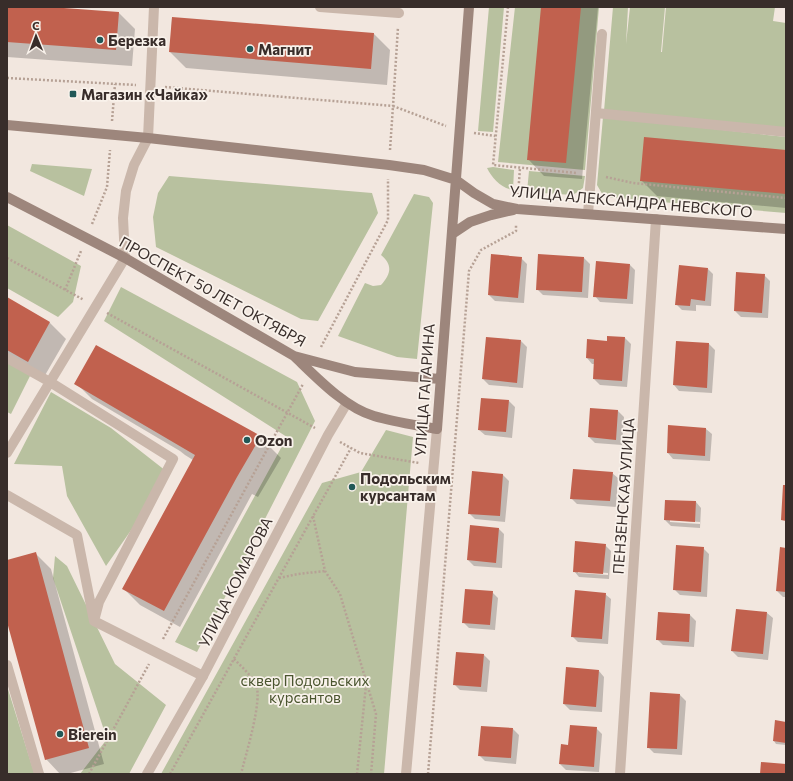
<svg xmlns="http://www.w3.org/2000/svg" width="793" height="781" font-family="Commissioner,sans-serif">
<rect width="100%" height="100%" fill="#f2e7df"/>
<path fill="#b8c19f" d="M489 7H504L493 132 478 131Z
M515 7H599L585 170 498 162Z
M613 7H628L626 44 630 7H665L661 52 637 50 662 52 666 7H775L773 21 786 23V128L604 111Z
M603 117 786 137V213L604 197 597 185Z
M32 164 92 169 84 196 30 171Z
M493 167 514 170 513 190C501 188 492 178 487 168Z
M529 171 585 176 583 188 573 195 527 192Z
M169 176 372 193 378 213 318 321 301 319 156 247 153 217 158 193Z
M414 194 429 197 433 203 417 359 397 357 338 336 365 283 373 286 381 285C391 274 393 265 381 255Z
M7 225 81 266 73 302 58 317 7 288Z
M121 287 297 382 315 421 197 652 175 642 287 437 104 321Z
M7 360 31 374 11 414 7 412Z
M51 392 111 428 166 471 134 526 106 566 67 496 62 466 14 464Z
M386 430 413 437 384 774H161L322 483 361 472Z
M55 556 67 566 115 664 166 705 129 774H80L107 739 53 578Z
M7 686 32 766 46 774H7Z"/>
<path fill="#0003" fill-rule="evenodd" d="M7 7H37L119 13 135 29 132 66 7 57Z
M542 7H598L582 179 544 176 528 159Z
M172 18 374 34 390 50 387 85 186 68 170 52Z
M786 151V208L657 196 641 180Z
M521 258 527 264 524 303 495 301 489 295Z
M584 258 590 264 588 298 543 295 537 289Z
M630 265 635 270 633 304 600 302 595 296Z
M708 269 713 274 711 306 696 305V311L682 310 676 304Z
M764 275 770 281 768 318 741 317 735 311Z
M7 298 50 323 66 339 44 377 7 356Z
M625 338 631 344 627 387 600 385 594 379 595 364H592L587 358Z
M521 341 527 347 523 388 489 385 483 379Z
M709 344 715 350 712 393 679 391 674 385Z
M76 383 260 437 281 458 258 497 252 494 180 627 140 605 124 589 193 460 185 455 180 451 92 399Z
M509 401 515 407 512 438 485 435 479 430Z
M591 409 618 411 624 417 622 445 595 443 589 437Z
M669 426 706 429 712 434 710 461 673 459 668 453Z
M473 472 503 475 509 481 505 522 475 519 469 513Z
M612 473 618 478 616 507 577 504 571 498Z
M696 502 701 508 700 528 671 526 665 520ZM670 520 700 522V524L670 522Z
M499 529 504 534 502 568 474 566 468 560Z
M605 545 611 551 609 579 579 577 574 571ZM578 571 608 573V575L578 573Z
M703 548 709 554 707 597 680 595 674 589Z
M786 549V597H783L777 591Z
M35 553 51 569 104 764 67 774H60L46 759 7 618V561Z
M492 592 498 598 495 630 469 628 463 622Z
M605 594 611 599 608 644 578 642 572 636Z
M659 613 690 615 696 621 694 647 663 645 657 639Z
M767 613 773 618 768 660 738 657 732 651Z
M484 655 490 661 487 692 460 690 454 684Z
M599 671 604 677 602 712 570 710 564 704Z
M680 695 686 701 682 755 654 753 648 747Z
M786 723V745L776 744 774 741Z
M596 728 602 734 599 772 566 770 560 764 569 746Z
M513 729 519 735 516 764 485 761 479 755Z"/>
<path fill="#c1614e" d="M7 7H50L119 12 116 50 7 42Z
M541 7H581L566 163 527 160Z
M172 17 374 33 371 69 169 52Z
M644 137 786 150V194L640 181Z
M491 254 522 257 518 298 488 295Z
M538 254 584 257 582 292 536 290Z
M596 261 630 264 627 299 593 297Z
M679 265 708 268 705 301 691 299 690 306 675 305Z
M736 272 765 274 762 313 734 311Z
M7 297 50 322 28 362 7 350Z
M607 336 625 337 622 381 593 379 594 359 586 358 587 339 607 341Z
M486 337 521 340 517 383 482 379Z
M676 341 709 343 707 388 673 385Z
M96 345 261 436 237 477 164 611 122 589 195 455 74 384Z
M481 398 509 400 506 432 478 430Z
M590 408 618 410 616 440 588 437Z
M668 425 706 428 705 456 667 453Z
M573 469 613 472 610 501 570 499Z
M472 471 503 474 500 516 468 514Z
M783 485H786V521L781 520Z
M665 500 696 501 695 522 664 520Z
M470 525 499 528 496 563 467 560Z
M575 541 606 544 603 574 573 572Z
M676 545 704 547 701 592 673 590Z
M780 547 786 548V592L776 591Z
M36 552 89 748 45 760 7 622V560Z
M465 589 493 591 490 625 462 623Z
M575 590 606 593 602 639 571 637Z
M736 609 767 612 763 654 731 651Z
M658 612 690 614 689 642 656 640Z
M456 652 484 654 481 687 453 685Z
M566 667 599 670 596 707 563 704Z
M650 692 680 694 677 749 647 748Z
M775 720 786 722V743L773 741Z
M570 725 597 727 594 767 559 764 561 744 568 745Z
M481 726 513 728 511 758 478 756Z
M761 762 786 764V774H760Z"/>
<g fill="none" stroke-linecap="round" stroke-linejoin="round">
<path stroke="#b6a195" stroke-width="2.5" stroke-dasharray="2 2" stroke-linecap="butt" d="M508 7 493 165 577 173
M7 78 136 85
M165 87 393 106 398 27
M112 121 115 84
M474 133 495 136
M390 150 393 106 446 126
M606 177 633 183 786 198
M518 195 520 168
M92 224 107 187 110 150
M7 258 84 300
M65 290 81 251
M107 313 315 428
M321 347 388 220V179
M340 442 360 453 419 463
M313 516 325 571 340 594 376 714 371 774
M279 578 298 574 325 571
M163 639 303 384
M234 659C242 667 251 675 256 685 263 700 245 757 241 774
M89 774 149 664
M170 774 351 448
M357 774 366 685
M428 774 469 271 481 250 516 231V224"/>
<path stroke="#cab7ab" stroke-width="10" d="M320 7 399 13
M596 113 786 132
M588 214 602 34
M7 358 50 382 173 459 99 602 94 621
M7 453 125 258 123 218 126 191 134 165 148 138 154 7
M7 495 77 535 94 621 203 676
M7 665 39 774"/>
<path stroke="#cab7ab" stroke-width="10" d="M147 774 203 676 328 435 347 403
M620 774 656 219"/>
<path stroke="#cab7ab" stroke-width="10" d="M406 774 437 429"/>
<path stroke="#9d867c" stroke-width="10" d="M7 125 148 138 389 165 424 170 456 180 474 193 493 204 517 209 786 229
M7 197 125 258 294 356 355 372 440 379
M452 234 470 222 491 215 513 210
M294 356C315 376 345 408 374 416 394 422 416 425 437 429L469 7"/>
</g>
<g fill="#215857" stroke="#f9f2eb" stroke-width="1.5">
<circle cx="100" cy="40" r="4"/>
<circle cx="250" cy="49" r="4"/>
<rect x="69" y="90" width="8" height="8" rx="2"/>
<circle cx="247" cy="440" r="4"/>
<circle cx="352" cy="487" r="4"/>
<circle cx="60" cy="734" r="4"/>
</g>
<g text-anchor="middle" dominant-baseline="central" stroke-width="3.5" stroke-linejoin="round" paint-order="stroke">
<g font-size="15" font-weight="bold" fill="#382d2a" stroke="#f9f2eb" text-anchor="start">
<text x="108" y="40">Березка</text>
<text x="258" y="49">Магнит</text>
<text x="81" y="94">Магазин «Чайка»</text>
<text x="255" y="440">Ozon</text>
<text x="360" y="478">Подольским<tspan x="360" dy="17">курсантам</tspan></text>
<text x="68" y="734">Bierein</text>
</g>
<g font-size="15" fill="#382d2a" stroke="#f9f2eb">
<text transform="translate(631 201) rotate(5)">УЛИЦА АЛЕКСАНДРА НЕВСКОГО</text>
<text transform="translate(213 291) rotate(29)">ПРОСПЕКТ 50 ЛЕТ ОКТЯБРЯ</text>
<text transform="translate(424 390) rotate(-86)">УЛИЦА ГАГАРИНА</text>
<text transform="translate(623 496) rotate(-86)">ПЕНЗЕНСКАЯ УЛИЦА</text>
<text transform="translate(235 582) rotate(-63)">УЛИЦА КОМАРОВА</text>
</g>
<g font-size="15" fill="#4a552f" stroke="#f9f2eb">
<text x="305" y="680">сквер Подольских<tspan x="305" dy="17">курсантов</tspan></text>
</g>
</g>
<rect width="793" height="781" fill="none" stroke="#382d2a" stroke-width="16"/>
<g transform="translate(36 36) rotate(359)" stroke="#f9f2eb" stroke-width="3" paint-order="stroke">
<path d="M0-3L7 15L0 10L-7 15Z" fill="#382d2a"/>
<text y="-6" font-size="11" font-weight="bold" text-anchor="middle" fill="#382d2a">С</text>
</g>
</svg>
